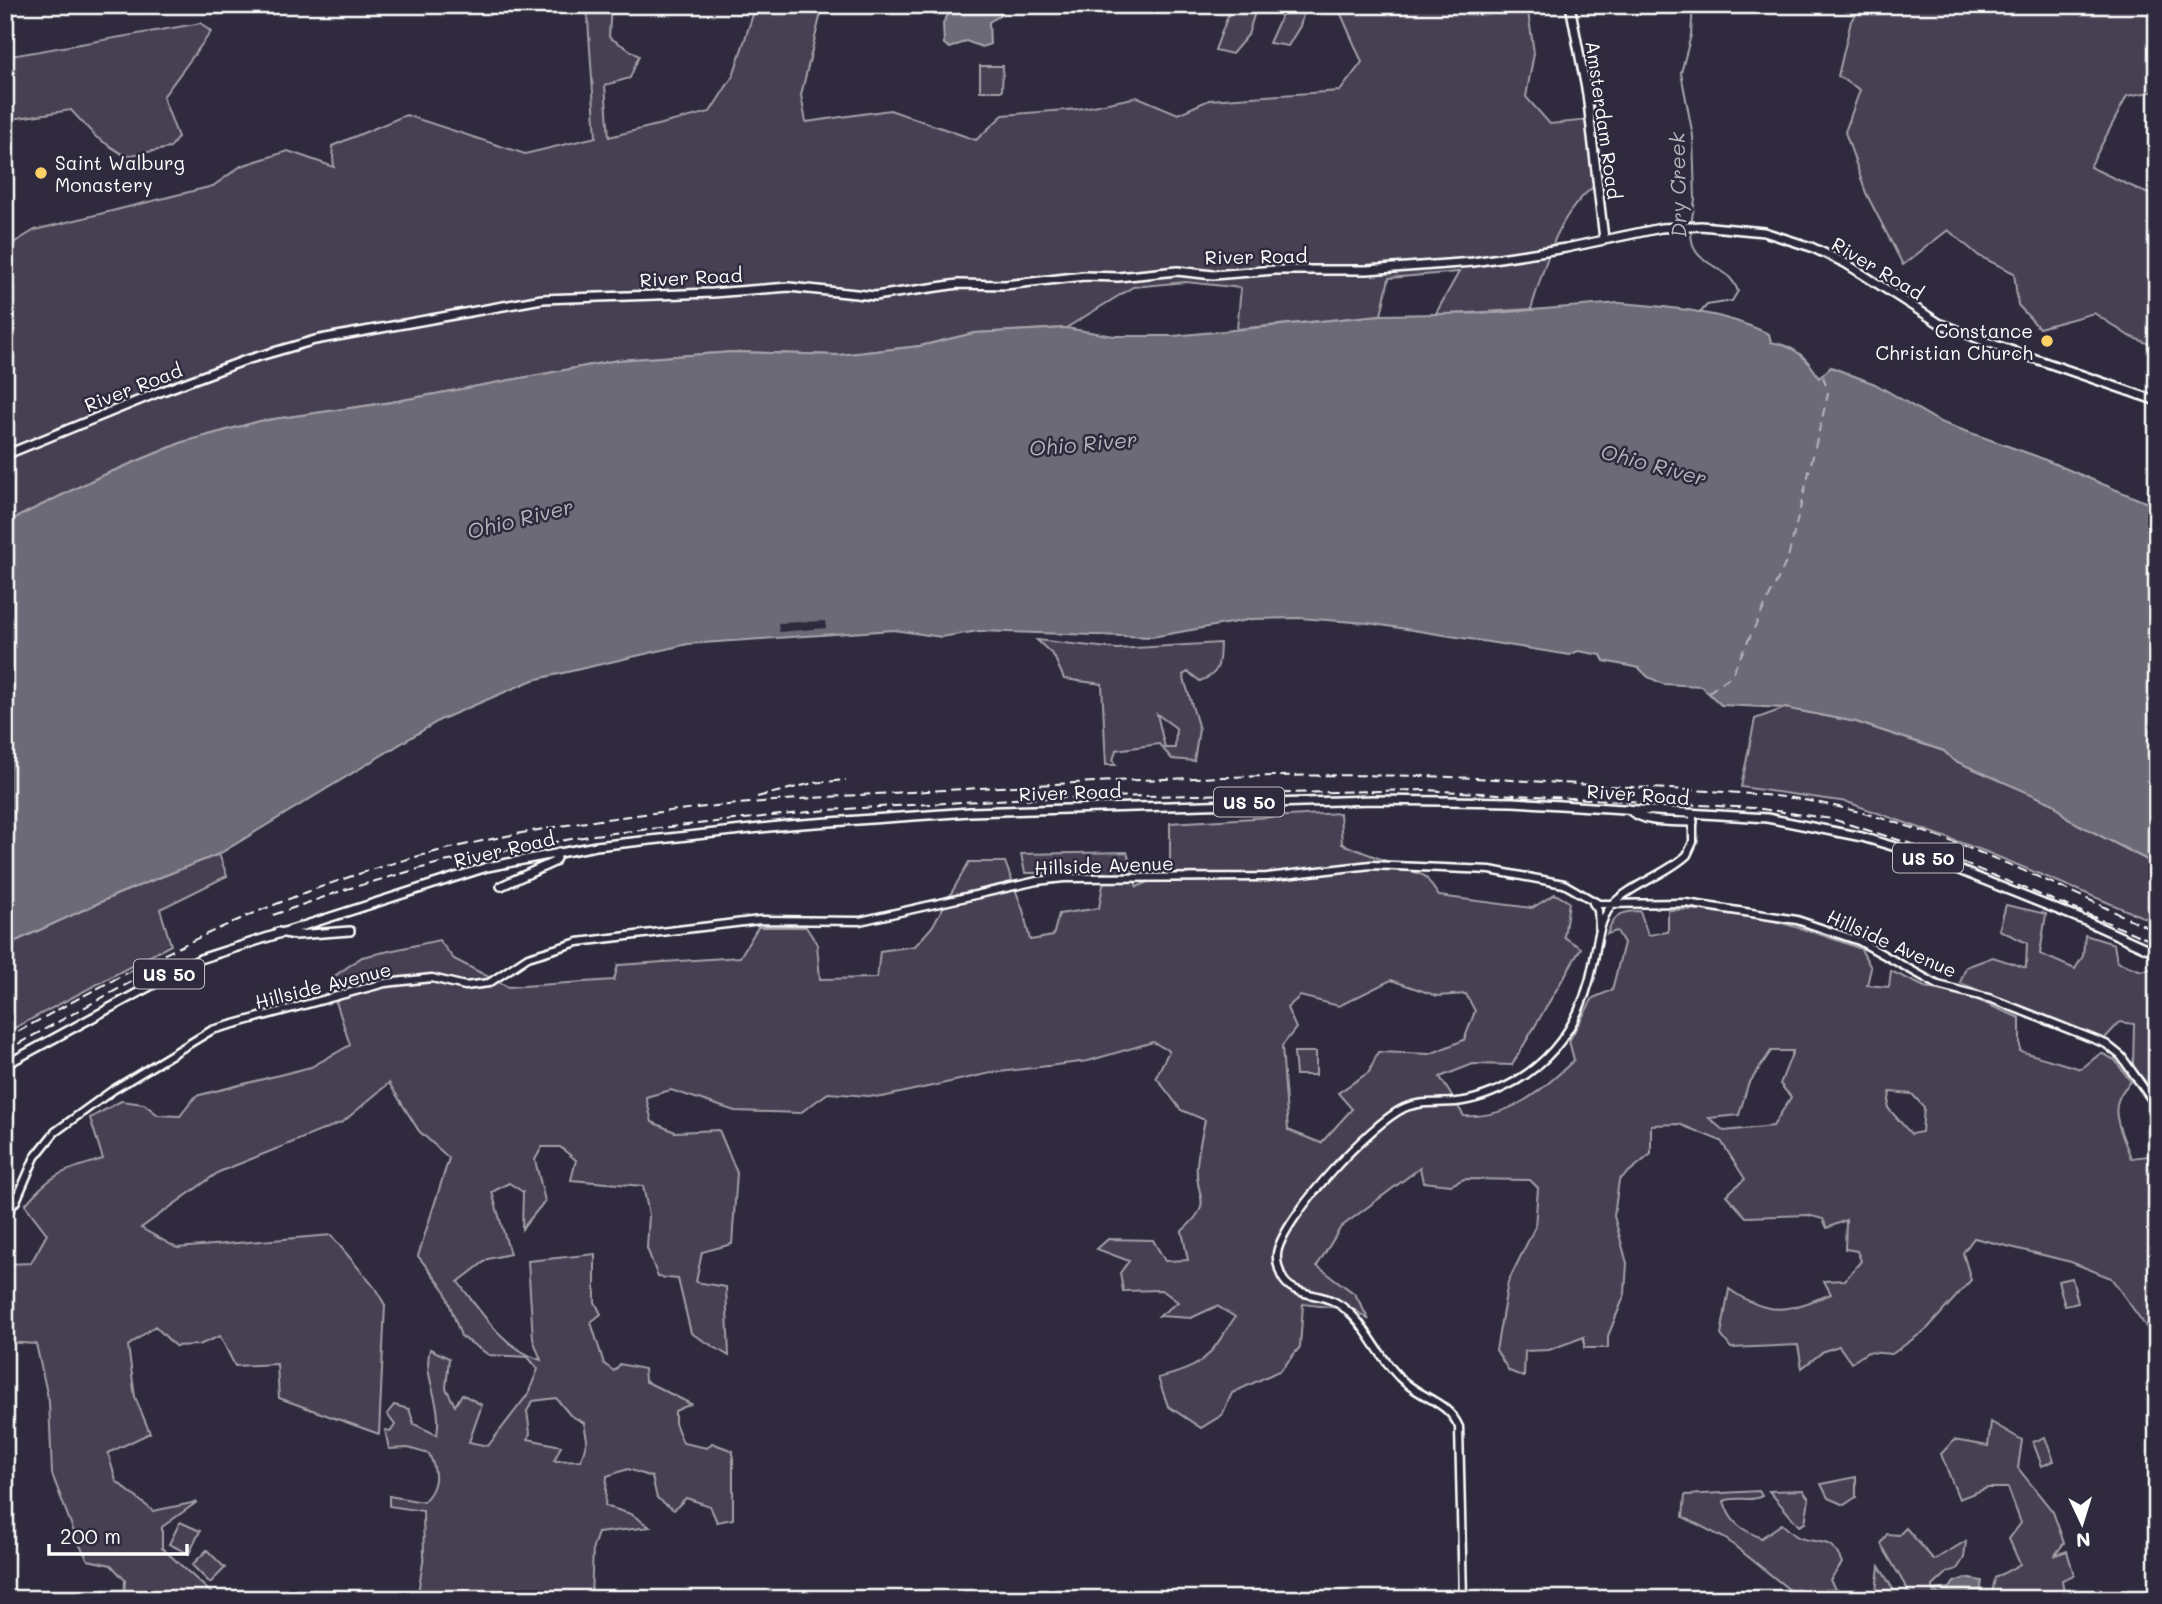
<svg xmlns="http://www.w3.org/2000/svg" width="2162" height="1604" font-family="Mali,sans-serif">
<rect width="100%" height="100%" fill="#2f2a3d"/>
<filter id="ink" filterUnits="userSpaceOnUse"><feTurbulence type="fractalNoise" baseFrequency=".0143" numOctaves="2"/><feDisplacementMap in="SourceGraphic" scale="14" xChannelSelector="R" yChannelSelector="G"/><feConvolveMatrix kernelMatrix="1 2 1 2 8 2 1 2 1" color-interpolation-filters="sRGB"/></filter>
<g filter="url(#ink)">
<path fill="#464152" stroke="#a2a0a8" stroke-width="2" fill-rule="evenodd" d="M587 5H611L609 37 639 56 630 78 605 85 609 137 710 112 733 76 756 5H823L801 95 806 122 890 110 976 140 1003 115 1078 109 1138 97 1178 114 1209 100 1340 91 1362 62 1337 5H1527L1534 53 1526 97 1550 124 1589 120 1597 184C1556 214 1546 263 1531 309L1435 315 1459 272 1389 278 1381 315 1237 329 1241 288 1186 282 1133 287 1066 328 974 333 920 346 839 355 733 352 618 360 392 402 260 421 183 442 99 477 5 523V248L35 230 213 186 241 166 288 151 334 167 332 146 406 115 525 154 596 137Z
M1232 5H1257L1248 35 1232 54 1215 50Z
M1286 5H1306L1300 26 1288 46 1269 43Z
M1861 5H2157V91L2127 96 2090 167 2157 198V347L2129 336 2094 313 2039 328 2018 305 2014 273 1979 256 1948 230 1903 265 1866 193 1845 132 1860 90 1838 76 1851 21Z
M201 23 211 32 163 97 178 137 170 148 125 156 96 137 71 110 5 120V57Z
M980 66H1003L1002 91H980Z
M1037 640 1117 649 1220 643C1219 664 1221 673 1200 681L1188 672 1183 675 1199 729 1194 761 1172 759 1159 744 1116 750 1113 761 1116 765H1106L1102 684 1064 679 1054 656ZM1157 714 1176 728 1175 748H1165Z
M1785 708 1856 722 1944 751 1953 760 2054 804 2068 819 2157 865V923L1984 851 1847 802 1741 787 1755 719Z
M1340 813 1342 844 1425 876 1439 896 1532 908 1555 894 1569 902 1564 937 1581 948 1512 1065 1473 1064 1440 1077 1464 1116C1510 1119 1544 1089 1574 1060L1569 1041 1593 998 1612 990 1624 943 1617 931 1607 934C1614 915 1621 911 1640 911L1648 935 1668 932V910C1734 906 1800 926 1861 949L1871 968 1867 985 1889 987 1891 971 1925 987 1975 999 2020 1018V1051L2081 1069 2101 1053 2115 1060 2131 1082C2104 1106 2121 1130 2131 1158L2157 1155V1342L2111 1278 2071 1262 1974 1238 1963 1253 1971 1280 1927 1329 1892 1354 1868 1352 1851 1363 1839 1346 1824 1351 1802 1368 1798 1345 1731 1348 1721 1335 1729 1289C1770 1318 1787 1311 1831 1294L1824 1281 1845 1280 1861 1261 1857 1251 1845 1249 1846 1220 1827 1228 1823 1219 1808 1215 1746 1217 1726 1195 1745 1179 1721 1141 1679 1124 1651 1125V1154L1619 1180 1614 1216 1627 1263 1625 1294 1608 1336V1348H1584V1337L1549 1350 1525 1351 1524 1377 1509 1371 1496 1350 1508 1282 1535 1227 1538 1188 1530 1180 1464 1179 1451 1185 1423 1182 1420 1168 1341 1227 1317 1266 1355 1294 1369 1320 1355 1310 1303 1304 1300 1347 1281 1370 1232 1393 1222 1415 1201 1428 1168 1406 1158 1378C1207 1366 1208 1357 1235 1317L1217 1306 1191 1318 1159 1316 1178 1302 1162 1290 1123 1291 1120 1273 1129 1261 1097 1249 1108 1239 1153 1240 1165 1261 1188 1260 1182 1231C1217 1200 1194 1199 1197 1165 1198 1150 1202 1135 1205 1120L1181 1110 1156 1077 1169 1051 1153 1042 1088 1061 991 1073 882 1097 828 1093 800 1113 735 1111 671 1090 646 1097 652 1122 675 1132 719 1130 737 1173 732 1244 702 1252 696 1282 726 1287 729 1356 691 1333 678 1279 658 1277 647 1248 649 1215 643 1186 571 1180 576 1160 560 1147H542L535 1160 545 1201 522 1229 523 1192 509 1183 492 1192 510 1254 488 1259 458 1282C480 1310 504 1350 541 1360L533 1339 528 1261 595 1254V1302L601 1314 591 1322 604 1364 614 1371 620 1364 644 1369 645 1381 691 1404 675 1411V1423L683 1443 707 1448 712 1443 733 1451V1519L717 1522 710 1506 686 1498 674 1510 657 1498 652 1477 628 1469 607 1476 605 1506 631 1514 650 1527 598 1533 593 1547 591 1599H417L424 1556 423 1511 389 1506V1496L423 1502C438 1487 438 1473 429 1454L408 1448 389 1449 385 1430 391 1431 395 1425 387 1414 394 1405 409 1409 414 1424 437 1435C443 1400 422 1379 430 1349L449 1358 446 1388 455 1406 462 1394 482 1405 469 1442 488 1446 528 1394 538 1369 528 1357 489 1355 461 1336 444 1289 418 1256 449 1158 419 1131 389 1083 343 1122 219 1172 141 1228 177 1248 331 1235 375 1288 385 1305 379 1434 279 1398 277 1364 235 1366 220 1336 199 1345 175 1346 155 1326 128 1346 135 1397 150 1433 108 1453 116 1481 153 1511 197 1502 162 1527V1548L218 1599H124L125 1580 111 1565 88 1560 77 1540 52 1474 49 1402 36 1344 5 1342V1264L31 1263 47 1234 25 1205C52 1172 64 1171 103 1159L90 1118 121 1101 144 1104 158 1115 180 1116 196 1096 311 1067 350 1045 329 980 362 957 439 940 454 959 508 987 614 980 618 965 740 957 758 927H806L817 944 820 979 877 978 880 951 915 946 932 927 969 862H1005L1023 910 1030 940 1053 936 1059 914 1099 908 1105 873H1025L1021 854 1127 852 1137 887 1170 871V823ZM1391 980 1437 996 1466 994 1475 1011 1464 1040 1430 1054 1378 1052 1369 1072 1338 1093 1352 1109 1321 1143 1288 1130 1282 1046 1296 1028 1287 1008 1300 996 1339 1006ZM1771 1051H1793L1780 1084 1791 1097 1773 1126 1724 1131 1709 1118 1739 1115 1748 1085ZM1890 1092 1912 1094 1924 1107 1922 1132 1911 1134 1888 1108ZM556 1398 570 1415 584 1423 587 1440 581 1460 554 1461 561 1446 528 1439 530 1433 527 1411 533 1401Z
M219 854 227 876 160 909 171 945 5 1033V946L118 894Z
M2006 905 2046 914 2040 954 2075 969 2083 956 2085 935 2114 944 2117 962 2142 971 2153 968 2157 974V1096L2133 1066 2134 1024 2120 1022 2104 1039 1960 983 1966 967 1993 957 2026 968 2027 943 1999 930Z
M1294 1052H1316V1075H1296Z
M2072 1278 2078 1303 2065 1306 2058 1281Z
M1991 1422 2022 1440 2018 1468 2053 1512 2064 1543 2055 1555 2067 1551 2074 1575 2062 1580 2065 1599H1991L1995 1578 2020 1564 2009 1539 2021 1523 2008 1488H1987L1959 1499 1941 1454 1954 1440 1988 1446Z
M2045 1437 2054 1461 2042 1466 2033 1442Z
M1856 1477V1497L1844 1505 1828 1498 1821 1484Z
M1803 1490 1809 1499 1805 1523 1799 1526 1769 1491Z
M1759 1491 1762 1496C1749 1503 1738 1495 1724 1501 1730 1523 1741 1529 1761 1538L1782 1524C1788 1529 1794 1536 1800 1538 1823 1545 1831 1536 1842 1563L1830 1580 1841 1599H1801L1726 1539 1683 1517 1685 1495Z
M180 1522 200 1531 189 1554 169 1544Z
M1906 1528 1934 1560 1966 1541 1964 1558 1957 1569 1948 1572 1933 1586 1934 1599H1913L1881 1544 1887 1534 1899 1535Z
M207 1550 225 1568 210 1583 192 1565Z
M1879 1566 1899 1599H1875Z"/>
<path fill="#6d6a77" stroke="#a7a6ad" stroke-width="2" d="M954 5H1006L1001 15 989 22 990 44 982 47 966 41 950 48 944 44 943 23Z
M1619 303C1670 307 1722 311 1769 334L1771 342C1795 346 1808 358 1819 378L1831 367 1875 384 1940 422 2036 456 2157 507V865L2068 819 2054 804 1953 760 1944 751 1856 722 1785 708 1721 705 1701 686 1663 684 1648 677 1639 668 1604 661 1601 655 1578 651 1570 655 1368 623 1299 618 1253 619 1152 637 979 631 941 637 894 630 688 644 533 680 440 720 219 854 118 894 5 946V523L99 477 183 442 260 421 392 402 618 360 733 352 839 355 920 346 974 333 1066 328 1114 336H1174L1381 315 1495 313Z
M1965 1578 1982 1581 1980 1594 1940 1596 1936 1593 1935 1590 1950 1588 1954 1582Z"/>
<path fill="#2f2a3d" d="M825 621 826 628 779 632 778 623Z"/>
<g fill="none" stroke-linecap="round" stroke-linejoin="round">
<path stroke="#a7a6ad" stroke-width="2" d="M1691 225 1695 199 1693 136 1681 73 1691 35 1693 5
M1691 231C1691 270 1725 259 1738 291L1732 301 1707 305 1700 313"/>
<path stroke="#b6b4bb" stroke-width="2" stroke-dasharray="9 7" stroke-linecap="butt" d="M1709 692 1731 676 1788 558 1828 394 1823 375"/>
<g stroke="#fff" stroke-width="11">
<path id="minor" d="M1593 903 1598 910 1599 927
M5 1215 16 1201 35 1157 55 1132 113 1090 212 1030 385 983 432 978 465 986 489 983 528 957 578 942 760 920 860 921 1037 881 1064 878 1267 877 1371 865 1490 870 1564 884 1599 904 1686 903 1797 920 1859 941 1938 985 1992 999 2106 1044 2121 1056 2157 1107
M1463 1599 1459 1427C1447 1400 1421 1399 1400 1378 1376 1355 1365 1318 1335 1302 1317 1292 1290 1297 1281 1275 1278 1267 1275 1257 1278 1249 1289 1212 1370 1124 1404 1108 1420 1101 1440 1103 1456 1102 1477 1100 1498 1091 1516 1081 1561 1054 1585 1010 1594 960 1597 943 1600 918 1612 905 1629 886 1667 874 1687 855L1693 842V813"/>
</g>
<g stroke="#fff" stroke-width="12">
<path id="major" d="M1570 5 1587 94 1604 239
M5 455 157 393 246 360 315 340 542 299 713 293 789 287 875 296 958 284 1005 285 1084 276 1118 277 1177 271 1213 275 1275 270H1367L1473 262 1566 248 1661 228 1701 226 1764 232 1811 247 1845 263 1939 323 1984 341 2157 401
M1628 809C1646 824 1670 821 1693 822
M501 886 554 862 559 852
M278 932 296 935 350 931
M5 1065 200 959 487 867 596 846 788 825 970 812 1373 800 1513 802 1767 818 1862 837 1919 854 2088 922 2157 953"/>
</g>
<use href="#minor" stroke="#2f2a3d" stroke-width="6"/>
<use href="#major" stroke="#2f2a3d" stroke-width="7"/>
<path stroke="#fff" stroke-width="2" stroke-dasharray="10 5" stroke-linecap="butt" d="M757 797 813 783 846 780
M273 915 347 889 443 862 594 835 828 810 1013 799 1424 790 1755 808 1832 819 1934 851 2157 943
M5 1039C135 966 264 899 408 859 588 810 778 799 964 789 1116 780 1271 773 1424 776 1485 778 1547 782 1608 786 1669 789 1731 791 1792 798 1913 816 2046 879 2157 932
M5 1051 171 960"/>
</g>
</g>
<g fill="#ffd166" stroke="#2f2a3d" stroke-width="2.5">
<circle cx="41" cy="173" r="7"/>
<circle cx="2047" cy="341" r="7"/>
</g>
<g text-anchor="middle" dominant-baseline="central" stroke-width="5" stroke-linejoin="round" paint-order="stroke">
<g fill="#2f2a3d" stroke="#c1bfc5" stroke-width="2">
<rect x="1214" y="787.5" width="70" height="29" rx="5"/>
<rect x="1893" y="843.5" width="70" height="29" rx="5"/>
<rect x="134" y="959.5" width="70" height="29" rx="5"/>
</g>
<g font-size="18" font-weight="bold" fill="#fff">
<text x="1249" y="802">US 50</text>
<text x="1928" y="858">US 50</text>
<text x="169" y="974">US 50</text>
</g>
<g font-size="19" fill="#fff" stroke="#2f2a3d">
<text transform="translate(1604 120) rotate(82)">Amsterdam Road</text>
<text transform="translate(1256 256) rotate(-1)">River Road</text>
<text transform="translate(1878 268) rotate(31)">River Road</text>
<text transform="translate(691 277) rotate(-3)">River Road</text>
<text transform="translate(133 387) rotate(-21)">River Road</text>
<text transform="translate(1070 792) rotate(-2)">River Road</text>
<text transform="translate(1638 794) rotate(4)">River Road</text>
<text transform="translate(504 849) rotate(-13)">River Road</text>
<text transform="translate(1104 865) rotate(-2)">Hillside Avenue</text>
<text transform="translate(1892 943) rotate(24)">Hillside Avenue</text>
<text transform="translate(323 985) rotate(-14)">Hillside Avenue</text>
</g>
<g font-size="19" fill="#fff" stroke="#2f2a3d" text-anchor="start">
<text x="55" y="162">Saint Walburg<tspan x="55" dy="22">Monastery</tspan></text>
<text x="2033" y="330" text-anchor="end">Constance<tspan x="2033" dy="22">Christian Church</tspan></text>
</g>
<g font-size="21" font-style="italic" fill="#b6b4bb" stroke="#2f2a3d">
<text transform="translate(1677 185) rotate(-91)">Dry Creek</text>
<text transform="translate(1083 443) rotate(-5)">Ohio River</text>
<text transform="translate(1654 464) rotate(15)">Ohio River</text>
<text transform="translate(520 518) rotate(-14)">Ohio River</text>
</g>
</g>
<rect width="2162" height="1604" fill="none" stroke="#2f2a3d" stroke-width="28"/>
<rect x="14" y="14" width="2134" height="1576" fill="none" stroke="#fff" stroke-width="2.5" filter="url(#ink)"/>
<g transform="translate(2082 1523) rotate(176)" stroke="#2f2a3d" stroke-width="5" paint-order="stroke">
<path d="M0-5L12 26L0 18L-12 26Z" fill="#ffffff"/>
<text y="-10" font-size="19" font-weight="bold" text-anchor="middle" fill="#ffffff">N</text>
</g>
<path d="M49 1544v10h138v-10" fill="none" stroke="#ffffff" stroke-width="3.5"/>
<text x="60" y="1544" font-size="21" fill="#ffffff" stroke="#2f2a3d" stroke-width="5" paint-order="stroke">200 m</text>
</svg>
